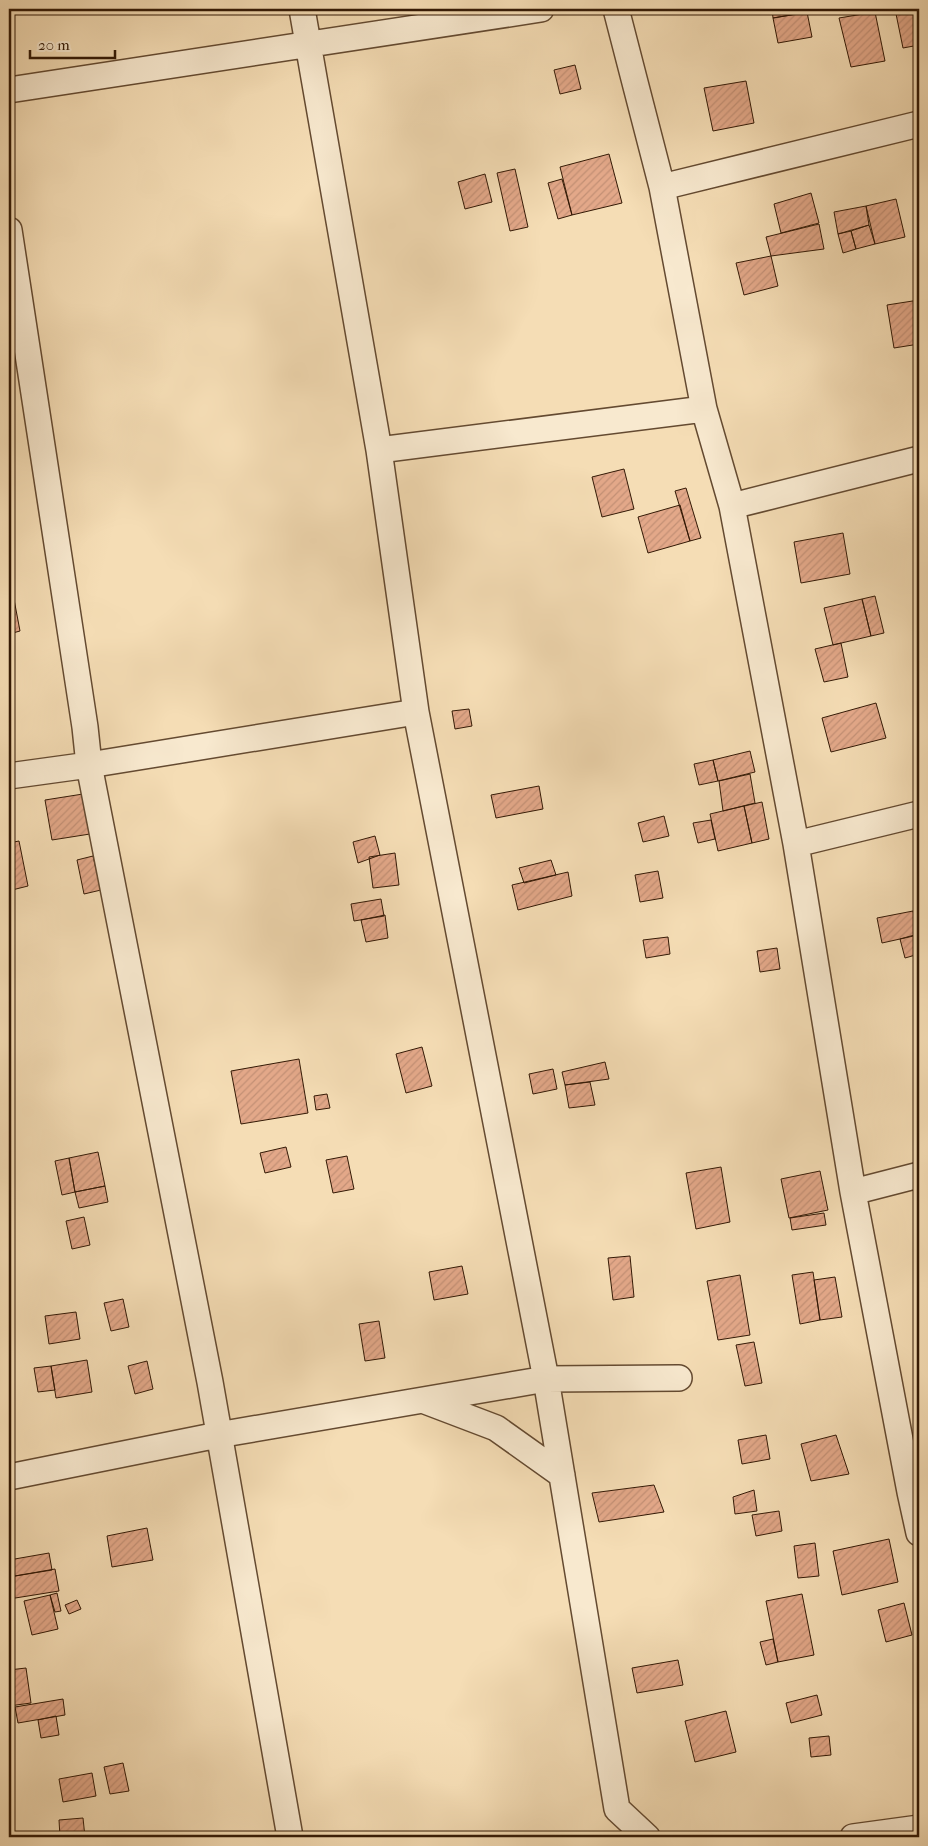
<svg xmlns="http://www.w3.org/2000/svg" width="928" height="1846" font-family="'IM FELL French Canon',serif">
<defs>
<pattern id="building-hatch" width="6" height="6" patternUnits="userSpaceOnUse" patternTransform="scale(1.25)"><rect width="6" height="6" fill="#e3a889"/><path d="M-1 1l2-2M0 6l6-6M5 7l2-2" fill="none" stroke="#c39075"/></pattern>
</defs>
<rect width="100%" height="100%" fill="#f5ddb5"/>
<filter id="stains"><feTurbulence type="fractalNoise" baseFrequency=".004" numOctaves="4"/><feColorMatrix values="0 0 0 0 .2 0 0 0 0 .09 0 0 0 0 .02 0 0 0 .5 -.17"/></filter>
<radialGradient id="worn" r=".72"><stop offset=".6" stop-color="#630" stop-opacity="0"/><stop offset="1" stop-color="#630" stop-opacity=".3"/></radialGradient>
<path fill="url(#building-hatch)" stroke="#331905" d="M772 9H804V13L773 18Z
M895 9H919V45L903 48Z
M807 12 812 37 778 43 773 18Z
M875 12 885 61 851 67 839 18Z
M575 65 581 89 560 94 554 70Z
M746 81 754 123 713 131 704 88Z
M609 154 622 203 572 215 560 167Z
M515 169 528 227 510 231 497 173Z
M485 174 492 202 465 209 458 182Z
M562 179 572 215 558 219 548 183Z
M811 193 819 223 781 233 774 204Z
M896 199 905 237 875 244 866 206Z
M866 206 869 225 838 234 834 212Z
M819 224 824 249 771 256 766 237Z
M869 225 875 244 856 249 851 231Z
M851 231 856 249 843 253 838 234Z
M771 256 778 286 744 295 736 263Z
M919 300V344L894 348 887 305Z
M624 469 634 509 602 517 592 477Z
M686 488 701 538 690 541 675 491Z
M680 505 690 541 648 553 638 517Z
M843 533 850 574 801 583 794 542Z
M13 594 20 631 9 634V595Z
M875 596 884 633 871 636 862 599Z
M862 599 871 636 833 645 824 608Z
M841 643 848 677 824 682 815 649Z
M876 703 886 738 831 752 822 718Z
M469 709 472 726 455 729 452 711Z
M750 751 755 772 718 781 713 760Z
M713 760 718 781 699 785 694 764Z
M750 774 755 803 723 811 719 781Z
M539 786 543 809 496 818 491 795Z
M83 794 90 834 52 840 45 800Z
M762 802 769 839 752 843 744 806Z
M744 806 752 843 718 851 710 814Z
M664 816 669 836 643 842 638 823Z
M711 820 715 839 698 843 693 823Z
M375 836 380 855 358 863 353 842Z
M19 841 28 886 12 890 9 876V843Z
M395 853 399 885 373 888 369 857Z
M93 856 101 890 84 894 77 860Z
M551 860 556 875 524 883 519 868Z
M658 871 663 898 640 902 635 875Z
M568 872 572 896 518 910 512 885Z
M381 899 384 916 354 921 351 904Z
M913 911 918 935 882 943 877 918Z
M385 915 388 938 366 942 361 920Z
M918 934 919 954 905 958 900 939Z
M668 937 670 954 646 958 643 940Z
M777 948 780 969 760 972 757 951Z
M422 1047 432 1086 406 1093 396 1054Z
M299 1059 308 1113 241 1124 231 1071Z
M605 1062 609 1079 565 1085 562 1072Z
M553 1069 557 1089 533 1094 529 1074Z
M590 1082 595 1105 569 1108 565 1085Z
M327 1094 330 1108 316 1110 314 1096Z
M286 1147 291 1167 265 1173 260 1153Z
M98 1152 105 1186 75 1192 69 1158Z
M347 1156 354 1189 333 1193 326 1160Z
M69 1158 75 1192 62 1195 55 1161Z
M721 1167 730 1222 696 1229 686 1173Z
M820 1171 828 1210 789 1218 781 1179Z
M105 1186 108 1202 79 1208 75 1192Z
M824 1213 826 1225 792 1230 790 1218Z
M84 1217 90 1245 72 1249 66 1221Z
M630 1256 634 1297 613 1300 608 1258Z
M462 1266 468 1294 434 1300 429 1272Z
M813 1272 820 1320 800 1324 792 1275Z
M740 1275 750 1335 718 1340 707 1281Z
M835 1277 842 1317 820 1320 814 1280Z
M123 1299 129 1327 111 1331 104 1303Z
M76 1312 80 1339 49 1344 45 1316Z
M379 1321 385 1358 365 1361 359 1324Z
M754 1342 762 1383 745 1386 736 1345Z
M87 1360 92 1392 56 1398 51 1366Z
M147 1361 153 1389 135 1394 128 1366Z
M51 1366 55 1390 38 1392 34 1368Z
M766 1435 770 1459 742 1464 738 1440Z
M836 1435 849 1474 811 1481 801 1444Z
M654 1485 664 1512 599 1522 592 1493Z
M754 1490 757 1511 735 1514 733 1497Z
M779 1511 782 1531 756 1536 752 1515Z
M147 1528 153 1560 112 1567 107 1536Z
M889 1539 898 1582 842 1595 833 1551Z
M815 1543 819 1576 798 1578 794 1546Z
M49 1553 52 1570 9 1577V1560Z
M55 1569 59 1591 9 1599V1577Z
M57 1593 61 1611 55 1612 50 1595Z
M802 1594 814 1655 778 1662 766 1601Z
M50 1595 58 1629 32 1635 24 1601Z
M77 1600 81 1609 69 1614 65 1605Z
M904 1603 912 1635 886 1642 878 1610Z
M773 1639 778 1662 766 1665 760 1642Z
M678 1660 683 1685 637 1693 632 1668Z
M26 1668 31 1703 9 1706V1670Z
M817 1695 822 1715 791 1723 786 1703Z
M63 1699 65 1715 18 1723 15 1707Z
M726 1711 736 1752 695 1762 685 1721Z
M56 1716 59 1735 41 1738 38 1720Z
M829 1736 831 1755 811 1757 809 1738Z
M123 1763 129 1791 110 1794 104 1767Z
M92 1773 96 1796 63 1802 59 1779Z
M83 1818 85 1837H60L59 1820Z"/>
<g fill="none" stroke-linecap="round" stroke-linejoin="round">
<g stroke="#644a31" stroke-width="28">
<path id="street" d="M302 9 379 450 416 712 546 1379 617 1809 647 1837
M616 9 662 187 704 409 732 506 796 844 853 1192 910 1492 919 1533
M9 90 541 9
M662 187 919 124
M9 230 85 727 89 765 210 1382 290 1837
M379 450 704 409
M732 506 919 459
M9 776 89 765 416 712
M796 844 919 814
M853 1192 919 1175
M425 1401 496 1428 562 1475
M9 1477 218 1435 546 1379 679 1378
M853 1837 919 1828"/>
</g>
<use href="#street" stroke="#f8e9cf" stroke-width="25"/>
</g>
<rect width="928" height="1846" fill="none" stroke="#f5ddb5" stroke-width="30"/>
<rect x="10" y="10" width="908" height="1826" fill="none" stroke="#331905" stroke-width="2.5"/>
<rect x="15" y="15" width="898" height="1816" fill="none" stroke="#331905"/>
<path d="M30 50v8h85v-8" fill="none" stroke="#331905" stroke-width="2.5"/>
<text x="38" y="50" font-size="15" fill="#331905" stroke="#f8e9cf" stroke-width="4" paint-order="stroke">20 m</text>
<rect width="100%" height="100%" filter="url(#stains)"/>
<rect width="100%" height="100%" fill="url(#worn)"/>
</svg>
